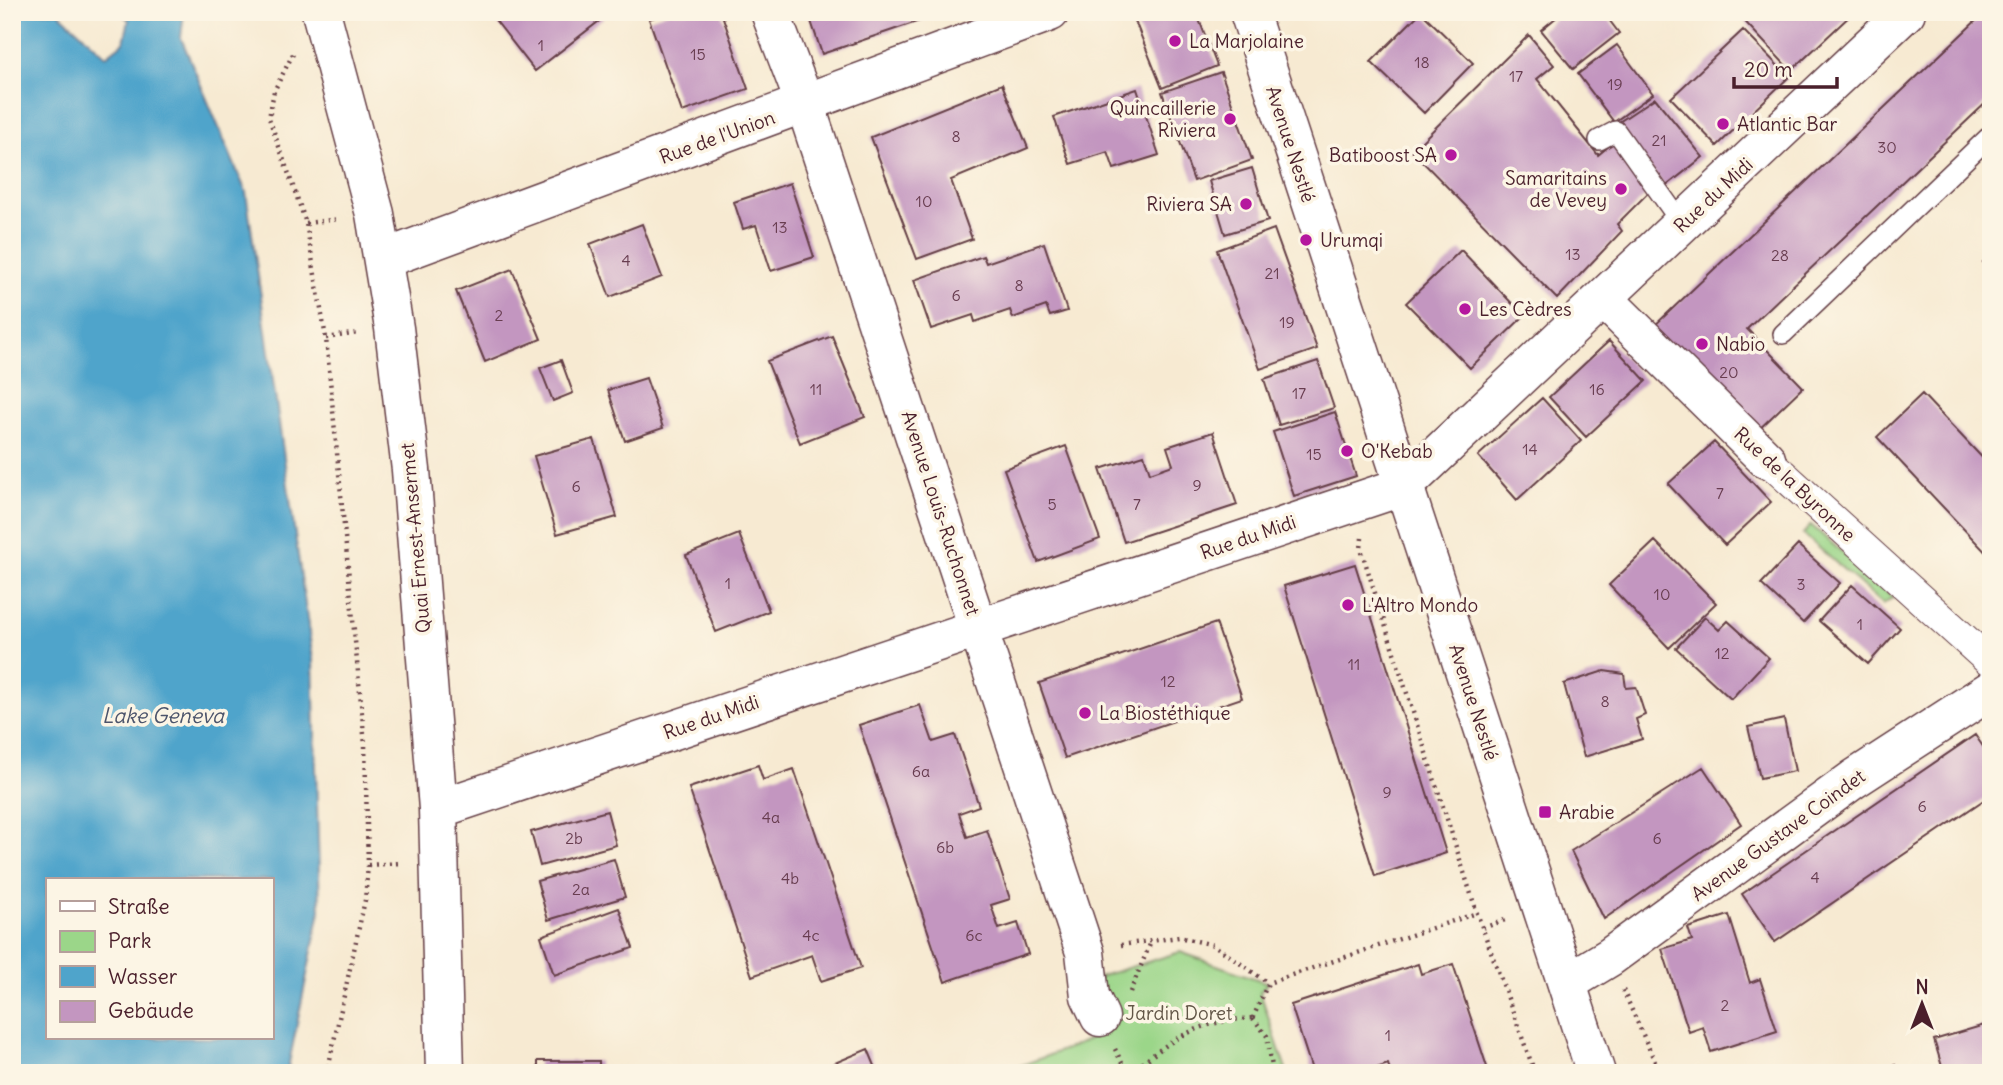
<svg xmlns="http://www.w3.org/2000/svg" width="2003" height="1085" font-family="Delius,sans-serif">
<rect width="100%" height="100%" fill="#fcf5e5"/>
<filter id="ink" filterUnits="userSpaceOnUse"><feTurbulence type="fractalNoise" baseFrequency=".0143" numOctaves="2"/><feDisplacementMap in="SourceGraphic" scale="14" xChannelSelector="R" yChannelSelector="G"/><feConvolveMatrix kernelMatrix="1 2 1 2 8 2 1 2 1" color-interpolation-filters="sRGB"/></filter>
<filter id="wash" filterUnits="userSpaceOnUse"><feTurbulence type="fractalNoise" baseFrequency=".00686" numOctaves="4" result="noise"/><feDisplacementMap in="SourceGraphic" scale="28" xChannelSelector="R" yChannelSelector="G"/><feGaussianBlur stdDeviation="1.57" result="paint"/><feColorMatrix in="noise" values="0 0 0 0 0 0 0 0 0 0 0 0 0 0 0 0 0 1.4 0 .05"/><feComposite in="paint" operator="in"/></filter>
<g filter="url(#wash)">
<rect width="100%" height="100%" fill="#f7ead2"/>
<path fill="#9bd689" stroke="#727a5a" stroke-width="2" d="M1811 525 1893 597 1883 604 1803 534Z
M1180 952 1268 983 1260 992 1287 1073H1001L1079 1044 1112 1027 1098 977Z"/>
<path fill="#4fa4cb" stroke="#4c627b" stroke-width="2" fill-rule="evenodd" d="M12 12H58L106 56 124 42 129 20 120 12H184L181 38 246 192 313 660 320 911 287 1073H12ZM47 880H271V1038H47Z"/>
<g id="blocks">
<path fill="#c396c0" d="M489 12H598L603 18 535 71Z
M669 12H721L748 89 682 112 649 19Z
M808 12H943V13L822 54Z
M1142 12H1196L1217 66 1162 88 1133 16Z
M1421 12 1473 63 1424 113 1371 62Z
M1563 12H1603L1619 33 1573 69 1541 30Z
M1736 12H1854L1791 71Z
M1982 15 1991 25V98L1747 329 1803 387 1753 435 1651 329Z
M1743 30 1789 77 1717 146 1671 98Z
M1529 35 1554 65 1537 79 1598 155 1614 142 1650 191 1617 224 1622 231 1557 299 1412 151Z
M1617 45 1653 94 1614 122 1578 74Z
M1221 72 1252 160 1194 181 1162 92Z
M1002 84 1028 148 951 180 972 239 917 259 871 137Z
M1137 89 1159 155 1114 169 1108 152 1070 164 1054 117Z
M1655 98 1703 157 1665 187 1616 124Z
M1252 168 1268 221 1225 234 1209 181Z
M790 183 814 257 771 271 756 225 743 229 734 202Z
M642 224 662 277 610 297 590 244Z
M1274 229 1317 349 1260 369 1217 250Z
M1044 243 1067 311 1050 316 1046 306 1013 318 1010 310 975 322 973 315 931 329 914 280 983 256 986 263Z
M1461 250 1524 316 1470 368 1406 303Z
M1991 256V270L1983 262Z
M512 269 541 339 485 362 456 291Z
M832 336 865 417 800 443 767 361Z
M1609 341 1646 381 1586 437 1549 397Z
M561 360 573 393 553 401 540 368Z
M1318 361 1334 408 1279 425 1264 379Z
M646 378 663 428 625 441 608 390Z
M1922 394 1991 467V558L1877 437Z
M1542 398 1581 441 1517 500 1478 456Z
M1335 412 1356 476 1294 496 1273 432Z
M1213 432 1237 505 1124 542 1100 469 1144 455 1150 473 1173 465 1167 447Z
M594 439 617 517 557 534 534 456Z
M1714 442 1771 502 1725 545 1668 484Z
M1066 446 1100 539 1038 562 1004 469Z
M739 534 769 611 716 632 686 555Z
M1655 541 1716 603 1669 648 1609 585Z
M1798 545 1840 583 1803 623 1761 584Z
M1355 564 1446 853 1375 876 1284 586Z
M1852 585 1900 628 1868 664 1819 621Z
M1705 617 1719 630 1728 621 1769 658 1731 699 1676 648Z
M1216 623 1242 698 1065 758 1039 683Z
M1604 671 1624 674 1626 688 1636 687 1645 715 1636 719 1642 739 1584 757 1564 684Z
M920 705 933 742 955 735 979 806 959 813 967 837 987 830 1010 899 991 905 999 929 1018 923 1028 954 945 982 859 725Z
M1784 719 1795 771 1760 778 1748 727Z
M1975 735 1991 758V795L1775 942 1742 894Z
M758 765 763 780 794 769 861 968 821 981 812 955 752 976 689 788Z
M1703 767 1741 824 1604 919 1571 851Z
M607 811 616 845 540 866 531 832Z
M614 859 625 897 548 920 537 881Z
M619 908 633 948 554 975 541 936Z
M1729 915 1750 983 1760 979 1777 1031 1711 1052 1703 1027 1689 1032 1662 949 1692 940 1688 928Z
M1418 964 1421 974 1453 964 1489 1073H1391L1388 1064 1362 1073H1313L1291 1005Z
M1991 1023V1073H1944L1934 1040Z
M868 1049 878 1073H811Z
M538 1061H599V1073H538Z
M1895 1065 1897 1073H1872V1072Z"/>
</g>
</g>
<g filter="url(#ink)">
<use href="#blocks" fill-opacity="0" stroke="#643d44" stroke-width="2"/>
<g fill="none" stroke-linecap="round" stroke-linejoin="round">
<g stroke="#643d44" stroke-width="22">
<path id="service" d="M1599 140 1616 131 1682 224
M1783 334 1991 135"/>
</g>
<g stroke="#643d44" stroke-width="32">
<path id="pedestrian" d="M1766 459 1991 663"/>
</g>
<g stroke="#643d44" stroke-width="41">
<path id="minor" d="M321 12 375 214 394 328 411 470 438 809 445 1073
M770 12 805 104 1085 952 1090 996 1100 1017
M384 259 1050 12
M1604 299 1766 459
M438 809 1404 486 1906 12
M1567 983 1610 957 1854 779 1991 690"/>
</g>
<g stroke="#643d44" stroke-width="41">
<path id="tertiary" d="M1249 12 1596 1073"/>
</g>
<path stroke="#643d44" stroke-width="4.5" stroke-dasharray="2 5" stroke-linecap="butt" d="M293 54 274 91 269 118 306 223 326 338 365 745 368 865 365 900 327 1073
M306 223 339 219
M326 338 358 333
M1362 538 1361 549 1477 913 1535 1073
M368 865 402 863
M1483 928 1508 919
M1121 945 1179 937 1214 945 1268 983
M1623 990 1660 1073
M1130 992 1151 942
M1253 1018 1268 983 1477 913
M1253 1018 1267 1036 1273 1073
M1115 1049 1127 1073
M1132 1073C1168 1039 1202 1020 1253 1018"/>
<use href="#service" stroke="#fff" stroke-width="19"/>
<use href="#pedestrian" stroke="#fff" stroke-width="30"/>
<use href="#minor" stroke="#fff" stroke-width="38"/>
<use href="#tertiary" stroke="#fff" stroke-width="38"/>
</g>
</g>
<g fill="#b5179e" stroke="#fcf5e5" stroke-width="2.5">
<circle cx="1175" cy="41" r="7"/>
<circle cx="1230" cy="119" r="7"/>
<circle cx="1723" cy="124" r="7"/>
<circle cx="1451" cy="155" r="7"/>
<circle cx="1621" cy="189" r="7"/>
<circle cx="1246" cy="204" r="7"/>
<circle cx="1306" cy="240" r="7"/>
<circle cx="1465" cy="309" r="7"/>
<circle cx="1702" cy="344" r="7"/>
<circle cx="1347" cy="451" r="7"/>
<circle cx="1348" cy="605" r="7"/>
<circle cx="1085" cy="713" r="7"/>
<rect x="1538" y="805" width="14" height="14" rx="3.5"/>
</g>
<g text-anchor="middle" dominant-baseline="central" stroke-width="7" stroke-linejoin="round" paint-order="stroke">
<g font-size="16" fill="#683d50">
<text x="541" y="45">1</text>
<text x="698" y="54">15</text>
<text x="1422" y="62">18</text>
<text x="1516" y="76">17</text>
<text x="1615" y="84">19</text>
<text x="956" y="136">8</text>
<text x="1659" y="140">21</text>
<text x="1887" y="147">30</text>
<text x="924" y="201">10</text>
<text x="780" y="227">13</text>
<text x="1573" y="254">13</text>
<text x="1780" y="255">28</text>
<text x="626" y="260">4</text>
<text x="1272" y="273">21</text>
<text x="1019" y="285">8</text>
<text x="956" y="295">6</text>
<text x="499" y="315">2</text>
<text x="1287" y="322">19</text>
<text x="1729" y="372">20</text>
<text x="816" y="389">11</text>
<text x="1597" y="389">16</text>
<text x="1299" y="393">17</text>
<text x="1530" y="449">14</text>
<text x="1314" y="454">15</text>
<text x="1197" y="485">9</text>
<text x="576" y="486">6</text>
<text x="1720" y="493">7</text>
<text x="1052" y="504">5</text>
<text x="1137" y="504">7</text>
<text x="728" y="583">1</text>
<text x="1801" y="584">3</text>
<text x="1662" y="594">10</text>
<text x="1860" y="624">1</text>
<text x="1722" y="653">12</text>
<text x="1354" y="664">11</text>
<text x="1168" y="681">12</text>
<text x="1605" y="701">8</text>
<text x="921" y="771">6a</text>
<text x="1387" y="792">9</text>
<text x="1922" y="806">6</text>
<text x="771" y="817">4a</text>
<text x="574" y="838">2b</text>
<text x="1657" y="838">6</text>
<text x="945" y="847">6b</text>
<text x="1815" y="877">4</text>
<text x="790" y="878">4b</text>
<text x="581" y="889">2a</text>
<text x="811" y="935">4c</text>
<text x="974" y="935">6c</text>
<text x="1725" y="1005">2</text>
<text x="1388" y="1035">1</text>
</g>
<g font-size="19" fill="#4a1f2b" stroke="#fcf5e5" text-anchor="start">
<text x="1189" y="41">La Marjolaine</text>
<text x="1216" y="108" text-anchor="end">Quincaillerie<tspan x="1216" dy="22">Riviera</tspan></text>
<text x="1737" y="124">Atlantic Bar</text>
<text x="1437" y="155" text-anchor="end">Batiboost SA</text>
<text x="1607" y="178" text-anchor="end">Samaritains<tspan x="1607" dy="22">de Vevey</tspan></text>
<text x="1232" y="204" text-anchor="end">Riviera SA</text>
<text x="1320" y="240">Urumqi</text>
<text x="1479" y="309">Les Cèdres</text>
<text x="1716" y="344">Nabio</text>
<text x="1361" y="451">O'Kebab</text>
<text x="1362" y="605">L'Altro Mondo</text>
<text x="1099" y="713">La Biostéthique</text>
<text x="1559" y="812">Arabie</text>
</g>
<g font-size="19" fill="#4a1f2b" stroke="#fcf5e5">
<text transform="translate(717 137) rotate(-20)">Rue de l'Union</text>
<text transform="translate(1291 144) rotate(72)">Avenue Nestlé</text>
<text transform="translate(1713 195) rotate(-43)">Rue du Midi</text>
<text transform="translate(1795 484) rotate(43)">Rue de la Byronne</text>
<text transform="translate(941 513) rotate(72)">Avenue Louis-Ruchonnet</text>
<text transform="translate(1248 537) rotate(-19)">Rue du Midi</text>
<text transform="translate(415 538) rotate(-95)">Quai Ernest-Ansermet</text>
<text transform="translate(1474 702) rotate(72)">Avenue Nestlé</text>
<text transform="translate(711 717) rotate(-19)">Rue du Midi</text>
<text transform="translate(1778 835) rotate(-36)">Avenue Gustave Coindet</text>
</g>
<g font-size="19" fill="#625647" stroke="#fcf5e5">
<text x="1179" y="1013">Jardin Doret</text>
</g>
<g font-size="21" font-style="italic" fill="#4c546b" stroke="#fcf5e5">
<text x="163" y="715">Lake Geneva</text>
</g>
</g>
<rect width="2003" height="1085" fill="none" stroke="#fcf5e5" stroke-width="42"/>
<rect x="46" y="878" width="228" height="161" fill="#fcf5e5" stroke="#b59f9b" stroke-width="2"/>
<rect x="60" y="901" width="35" height="10" fill="#ffffff" stroke="#b59f9b" stroke-width="2"/>
<text x="108" y="914" font-size="21" fill="#4a1f2b">Straße</text>
<rect x="60" y="931" width="35" height="21" fill="#9bd689" stroke="#b59f9b" stroke-width="2"/>
<text x="108" y="948" font-size="21" fill="#4a1f2b">Park</text>
<rect x="60" y="966" width="35" height="21" fill="#4fa4cb" stroke="#b59f9b" stroke-width="2"/>
<text x="108" y="984" font-size="21" fill="#4a1f2b">Wasser</text>
<rect x="60" y="1001" width="35" height="21" fill="#c396c0" stroke="#b59f9b" stroke-width="2"/>
<text x="108" y="1018" font-size="21" fill="#4a1f2b">Gebäude</text>
<g transform="translate(1922 1004)" stroke="#fcf5e5" stroke-width="5" paint-order="stroke">
<path d="M0-5L12 26L0 18L-12 26Z" fill="#4a1f2b"/>
<text y="-10" font-size="19" font-weight="bold" text-anchor="middle" fill="#4a1f2b">N</text>
</g>
<path d="M1734 77v10h103v-10" fill="none" stroke="#4a1f2b" stroke-width="3.5"/>
<text x="1744" y="77" font-size="21" fill="#4a1f2b" stroke="#fcf5e5" stroke-width="5" paint-order="stroke">20 m</text>
</svg>
